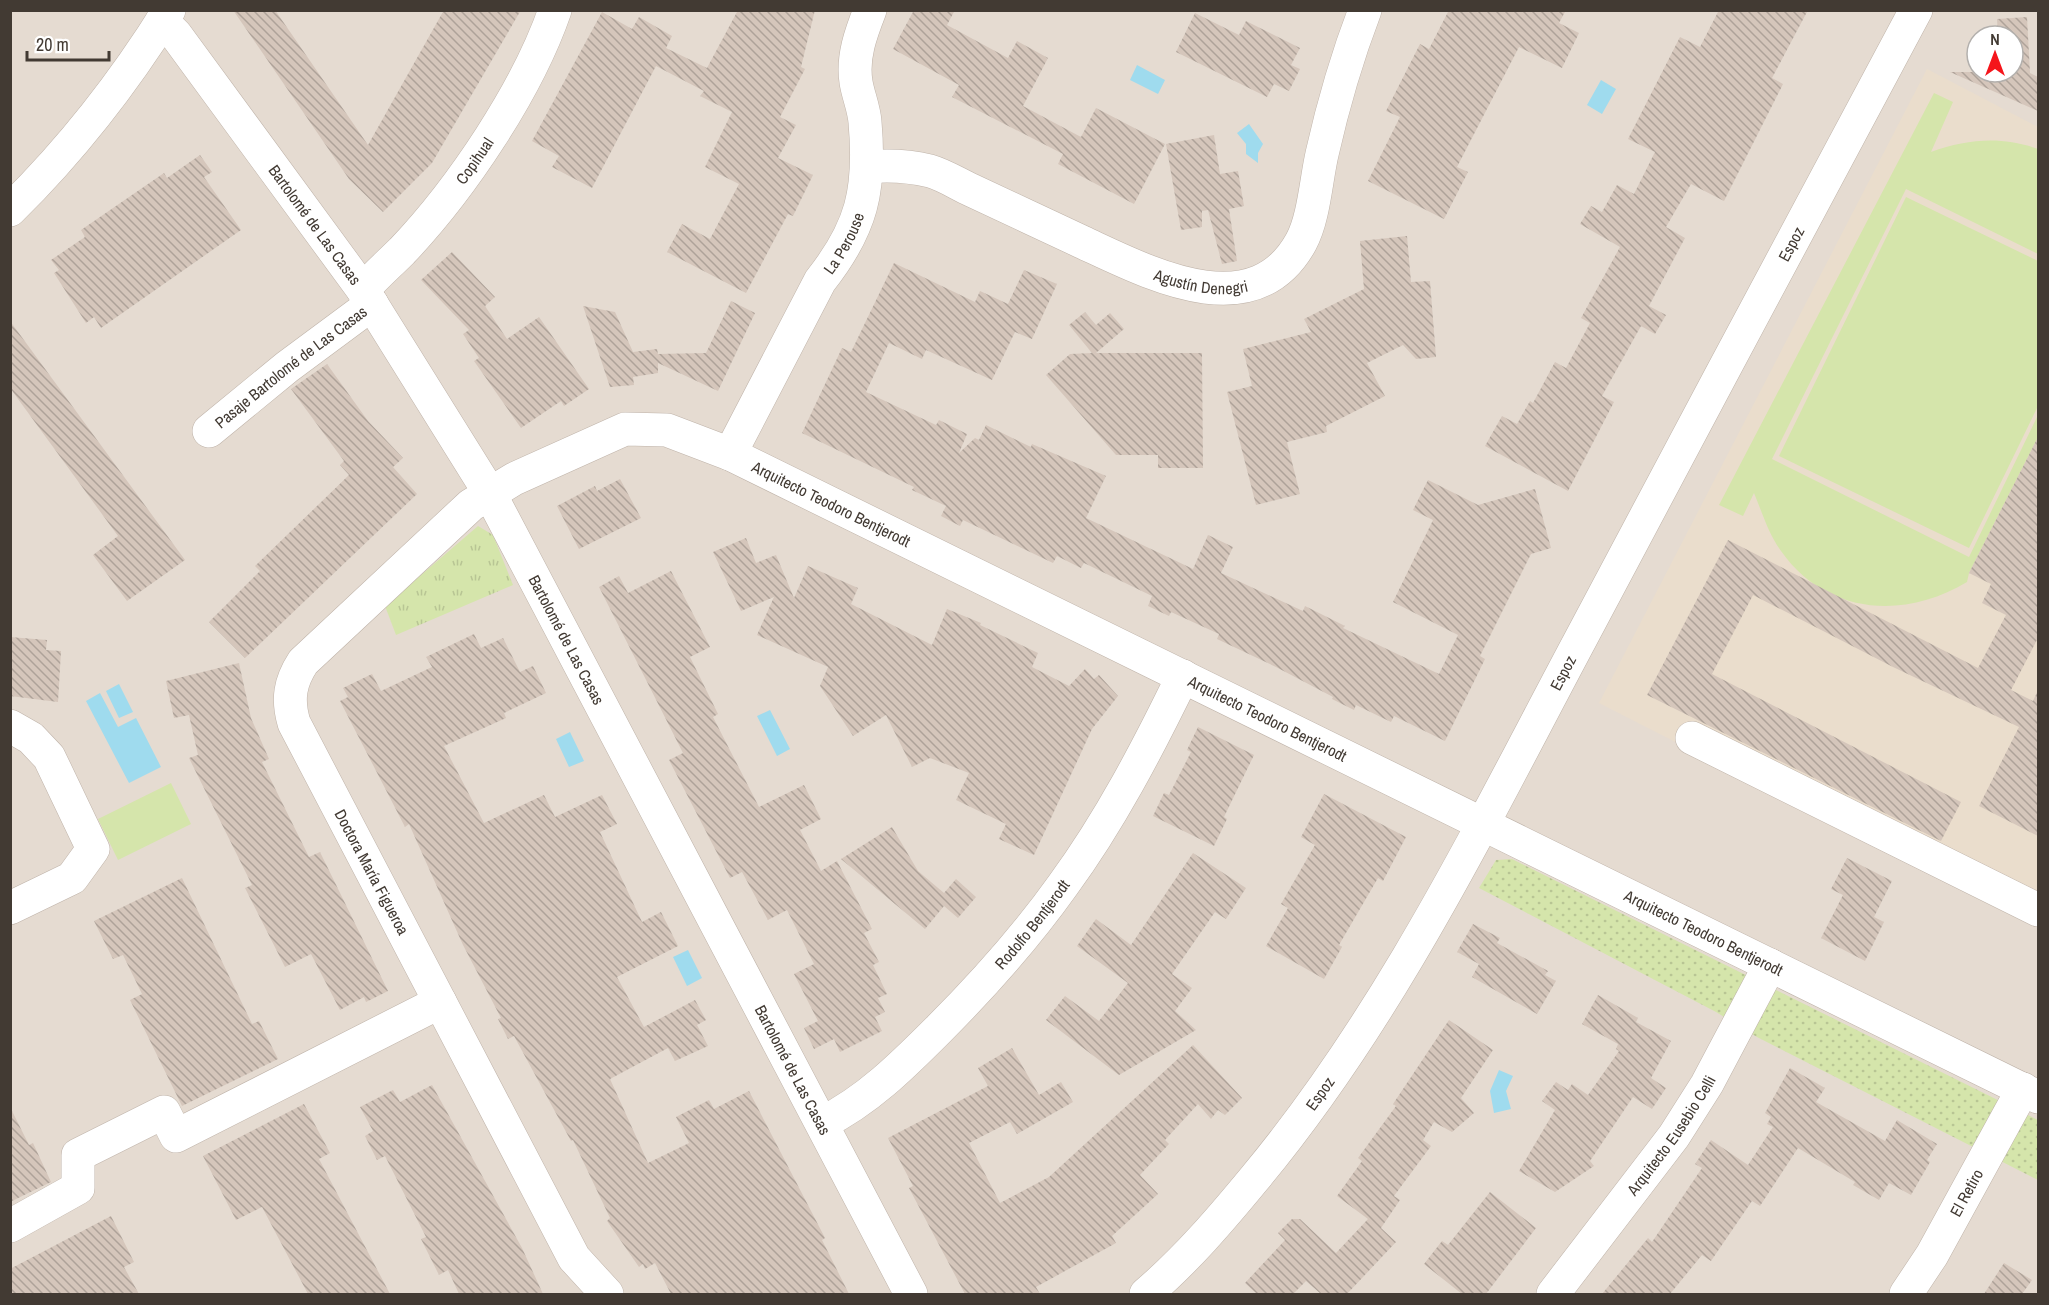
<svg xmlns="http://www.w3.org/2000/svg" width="2049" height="1305" font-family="'Archivo Narrow',sans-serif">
<defs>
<pattern id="grass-dots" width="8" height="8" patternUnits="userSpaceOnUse" patternTransform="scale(1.5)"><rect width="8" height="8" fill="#d5e5ab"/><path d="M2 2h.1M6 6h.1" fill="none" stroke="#b8c594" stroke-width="1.8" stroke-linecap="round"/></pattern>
<pattern id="park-tufts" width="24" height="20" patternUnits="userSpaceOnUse" patternTransform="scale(1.5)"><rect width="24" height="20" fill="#d5e5ab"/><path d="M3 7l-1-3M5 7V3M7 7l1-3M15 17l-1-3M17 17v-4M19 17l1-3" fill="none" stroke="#b8c594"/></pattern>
<pattern id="building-back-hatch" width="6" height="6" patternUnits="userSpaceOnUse" patternTransform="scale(1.5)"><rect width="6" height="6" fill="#d5c6bb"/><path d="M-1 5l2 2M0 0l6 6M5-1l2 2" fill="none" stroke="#aea299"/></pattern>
</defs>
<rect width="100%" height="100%" fill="#f1eae3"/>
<path fill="#e5dbd1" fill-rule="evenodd" d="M11 11H2038V1294H11ZM1977 36H2013V72H1977Z"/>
<path fill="#eaddcc" d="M1927 69 2038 127V927L1599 703Z"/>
<path fill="url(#grass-dots)" d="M1512 859 2038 1120V1180L1757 1037 1716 1012 1479 888 1496 860Z"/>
<path fill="url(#park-tufts)" d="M478 526 493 535 513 585 396 635 385 606Z"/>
<path fill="#d5e5ab" d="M1934 93 1953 102 1931 152C1968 139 2001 136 2038 149V254L1906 189 1772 459 1969 557 2038 415V437L1969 573 1967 582C1904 620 1826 615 1781 551 1768 533 1762 512 1754 493L1743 516 1719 505Z
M1906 197 2038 261V406L1969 548 1779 456Z
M171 783 191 824 118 860 98 819Z"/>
<path fill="#9fdbee" d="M1137 65 1165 80 1158 94 1130 80Z
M1601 80 1616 89 1602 114 1587 105Z
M1249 124 1263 144 1258 153V163L1246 154V144L1237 133Z
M119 684 133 712 119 718 106 691Z
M100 693 118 727 136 718 161 767 129 783 86 701Z
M770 710 790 749 777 756 757 716Z
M570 732 584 761 569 767 556 739Z
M688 950 702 978 687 986 673 957Z
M1499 1070 1513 1076 1506 1091 1511 1109 1494 1113 1490 1091Z"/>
<path fill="url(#building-back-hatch)" d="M233 10H275L368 145 444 10H521L432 163 383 212 349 179Z
M738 10H815L801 67 805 69 780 117 796 125 778 158 813 175 793 216 788 214 746 293 667 252 682 224 710 239 739 184 705 167 732 112 700 96 704 91 656 66 592 188 552 167 559 156 532 141 602 12 632 29 639 17 672 36 666 48 707 68Z
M914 10H955L947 25 1008 58 1017 41 1048 58 1023 106 1081 137 1096 108 1165 144 1134 204 1058 164 1063 154 952 97 959 85 893 49Z
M1449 10H1566L1559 23 1579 33 1562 68 1519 47 1457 167 1468 172 1444 219 1368 181 1400 117 1386 111 1420 44 1429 49Z
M1719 10H1808L1772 78 1783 84 1724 201 1691 184 1666 227 1685 238 1649 306 1666 315 1655 334 1641 326 1602 396 1614 402 1568 491 1485 446 1502 416 1517 424 1530 401 1533 403 1555 362 1566 368 1590 323 1581 318 1620 247 1580 224 1591 206 1602 212 1617 185 1634 194 1655 152 1628 139 1680 37 1700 47Z
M1195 13 1239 35 1246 21 1300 48 1291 65 1300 69 1289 91 1274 84 1267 97 1176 52Z
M2027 17 2030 73 2038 77V111L1950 72H2013V36H1998L1997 19Z
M1214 135 1220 174 1238 171 1244 206 1229 209 1237 261 1222 264 1208 210 1202 211V227L1181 230 1166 144Z
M200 155 212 172 204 177 241 230 101 328 94 317 86 323 54 273 59 270 51 260 85 237 81 230 164 173 167 178Z
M1407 236 1411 282 1430 281 1436 357 1416 359 1403 345 1367 363 1385 396 1326 426 1327 432 1287 442 1300 494 1256 505 1227 392 1252 386 1243 349 1311 332 1304 319 1364 289 1360 241Z
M452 252 495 297 485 306 507 339 539 317 589 389 564 406 561 401 521 428 474 361 479 358 463 334 469 330 421 280Z
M894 263 975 302 980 291 1008 304 1024 270 1057 284 1032 339 1015 332 992 380 926 350 922 359 889 343 866 392 936 425 939 420 967 434 959 453 975 438 979 440 986 425 1031 447 1032 444 1106 476 1086 518 1193 569 1208 535 1233 547 1221 573 1303 611 1305 606 1345 626 1343 628 1439 674 1458 635 1393 602 1433 520 1413 510 1428 480 1478 505 1535 489 1551 548 1531 554 1480 656 1485 659 1445 741 1394 716 1391 722 1356 705 1354 710 1332 699 1333 697 1276 667 1217 639 1219 634 1171 612 1169 616 1148 606 1152 596 1084 563 1081 568 1057 556 1053 563 963 520 960 526 941 516 946 506 912 490 914 487 802 433 842 348 851 352Z
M731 301 755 313 718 391 658 363V373L633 377 634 385 610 387 583 306 615 312 633 352 657 349 658 354 706 353Z
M1085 312 1096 325 1110 313 1124 329 1096 353H1202L1203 468H1158V455H1116L1046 375 1070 354 1092 353 1069 325Z
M10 321 185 560 127 601 93 555 118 536 10 388Z
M327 364 368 421 403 458 393 467 417 494 245 658 209 622 260 571 255 566 349 475 340 465 344 461 291 389Z
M2038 437V638L2011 690 2033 701 2038 690V836L1979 806 2019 727 1893 667 1753 595 1712 674 1961 802 1941 841 1647 695 1728 540 1978 668 2006 615 1982 603 1991 584 1969 573Z
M620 479 641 518 579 549 557 506 595 486 597 491Z
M746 538 756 563 776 555 794 598 808 566 858 588 851 604 932 645 947 609 981 623 980 625 1038 653 1032 667 1069 686 1085 669 1094 679 1099 675 1118 696 1092 729 1034 855 999 839 1006 824 956 800 969 773 930 758 912 767 886 715 853 736 820 686 828 667 757 635 774 597 741 611 713 552Z
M671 571 710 647 690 657 718 714 713 717 759 807 804 785 821 819 800 830 821 871 837 861 872 929 864 933 879 962 873 965 887 994 878 998 885 1012 875 1017 882 1031 840 1052 834 1039 814 1049 804 1028 818 1021 794 974 814 964 787 910 768 920 742 872 730 878 669 760 683 753 599 587 619 576 628 593Z
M474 634 481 648 503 638 520 672 533 666 546 693 504 713 506 718 444 746 484 823 544 795 555 817 602 795 617 824 600 832 642 922 661 912 678 946 617 977 644 1027 695 1000 706 1020 697 1025 708 1046 675 1061 668 1048 610 1079 648 1163 689 1143 676 1117 709 1100 714 1109 749 1091 825 1238 822 1240 849 1294H671L655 1263 645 1269 643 1264 639 1267 607 1221 610 1218 573 1140 571 1141 514 1036 508 1039 498 1019 501 1018 463 945 409 824 405 827 340 701 348 697 343 688 372 674 381 691 432 667 426 657Z
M10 637 47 640 46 650 61 651 58 702 10 696Z
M239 663 251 718 269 759 262 762 309 857 320 852 388 991 366 1002 364 997 340 1010 311 954 285 967 245 888 252 885 189 758 198 755 189 715 174 718 166 681Z
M1198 727 1254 755 1224 817 1227 819 1214 846 1153 816 1164 793 1169 795 1191 752 1187 750Z
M1324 794 1406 837 1383 881 1378 878 1339 945 1342 947 1324 979 1266 946 1288 908 1281 904 1315 845 1301 837Z
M892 827 918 871 944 893 956 879 976 897 958 918 944 906 925 929 841 859Z
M1193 853 1246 888 1226 919 1215 912 1172 974 1192 988 1175 1011 1196 1030 1119 1075 1046 1020 1065 996 1099 1021 1128 983 1077 946 1096 919 1131 945Z
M1847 858 1892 881 1874 917 1884 922 1865 961 1821 938 1843 895 1831 889Z
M182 878 252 1024 259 1021 278 1059 182 1106 130 1000 142 994 123 955 113 959 94 921Z
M1473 924 1500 938 1497 943 1548 971 1545 975 1556 981 1537 1014 1472 977 1479 964 1457 952Z
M1598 995 1638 1018 1636 1022 1671 1041 1651 1078 1666 1088 1652 1109 1633 1097 1590 1161 1594 1166 1555 1192 1519 1171 1555 1110 1542 1101 1556 1082 1568 1090 1572 1084 1588 1095 1619 1051 1616 1049 1618 1044 1582 1024Z
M1449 1020 1493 1050 1461 1098 1474 1113 1452 1132 1434 1122 1423 1140 1431 1146 1394 1196 1400 1200 1381 1228 1396 1242 1347 1294H1321L1306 1281 1293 1294H1257L1245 1283 1285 1240 1278 1233 1292 1219H1300L1336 1253 1368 1219 1337 1196 1362 1161 1358 1158 1396 1106 1393 1104Z
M1193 1045 1242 1098 1225 1115 1218 1110 1211 1119 1198 1104 1165 1140 1169 1144 1140 1175 1158 1194 1112 1236 1116 1243 1036 1287 1040 1294H965L909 1188 913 1186 888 1138 988 1086 978 1068 1012 1048 1039 1095 1061 1082 1073 1102 1017 1134 1010 1122 969 1143 1000 1203 1049 1177Z
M1790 1068 1825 1088 1816 1102 1885 1141 1897 1120 1937 1144 1927 1160 1930 1162 1911 1195 1889 1183 1879 1200 1853 1185 1855 1182 1798 1148 1760 1206 1752 1201 1711 1261 1702 1255 1670 1294H1602L1648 1238 1652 1242 1702 1168 1695 1164 1711 1140 1748 1165 1773 1127 1767 1124 1771 1117 1765 1113Z
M432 1085 522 1248 543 1294H459L448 1270 439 1275 421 1239 426 1237 385 1156 377 1160 365 1136 373 1131 360 1107 393 1090 400 1102Z
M304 1104 330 1153 319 1159 390 1294H308L262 1207 236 1220 203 1156Z
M10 1107 29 1145 33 1143 51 1182 10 1202Z
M1490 1192 1536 1228 1486 1294H1462L1424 1264 1442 1241 1448 1245Z
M111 1216 134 1262 124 1267 139 1294H10V1269Z
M2004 1263 2032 1280 2022 1294H1984Z"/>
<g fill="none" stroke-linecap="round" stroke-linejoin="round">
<g stroke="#bfb3a9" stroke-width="34">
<g id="minor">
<path id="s1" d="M162 21 176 35 363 290 489 492 911 1294"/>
<path id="s2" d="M867 167C888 165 909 166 930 171 944 175 958 184 971 190 1008 207 1045 225 1082 242 1147 272 1253 329 1301 242 1314 218 1316 180 1322 154 1333 105 1347 57 1365 10"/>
<path d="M10 210C72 149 123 84 169 10"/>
<path id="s3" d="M363 290C375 276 389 264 402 251 461 189 527 91 555 10"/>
<path id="s4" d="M209 431 287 367 372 304"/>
<path id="s5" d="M730 454 820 281C862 228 871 190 865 122 864 108 858 95 856 82 852 57 861 33 870 10"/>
<path d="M10 726 31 738 49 757 93 849 72 878 10 908"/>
<path d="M1692 738 2038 910"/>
<path id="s6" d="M822 1123C867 1101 903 1065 938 1030 983 985 1026 937 1063 885 1110 821 1148 748 1183 676"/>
<path d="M10 1226 78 1188V1155L164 1112 176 1136 440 1002"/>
<path id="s7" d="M607 1294 574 1258 294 723C287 699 290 682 303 662L471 505 514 479 625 429 667 430 730 454 2038 1097"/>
<path id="s8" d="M1146 1294C1186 1260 1221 1219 1254 1179 1389 1017 1480 828 1578 644 1690 432 1803 222 1916 10"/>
<path id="s9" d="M1553 1294 1674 1136 1707 1084 1770 965"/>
<path id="s10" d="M1906 1294 1932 1255 2023 1089"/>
</g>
</g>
<use href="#minor" stroke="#fff" stroke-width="33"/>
</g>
<g text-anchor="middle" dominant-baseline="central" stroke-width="4.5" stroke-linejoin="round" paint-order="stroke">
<g font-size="16" fill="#423a33" stroke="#fff">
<text stroke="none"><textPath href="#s3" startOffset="171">Copihual</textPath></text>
<text stroke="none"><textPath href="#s1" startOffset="255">Bartolomé de Las Casas</textPath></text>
<text stroke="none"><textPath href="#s5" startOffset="240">La Perouse</textPath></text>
<text stroke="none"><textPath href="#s8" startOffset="1238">Espoz</textPath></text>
<text stroke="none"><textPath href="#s2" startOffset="358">Agustín Denegri</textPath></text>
<text stroke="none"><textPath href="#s4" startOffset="104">Pasaje Bartolomé de Las Casas</textPath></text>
<text stroke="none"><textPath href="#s7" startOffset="1341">Arquitecto Teodoro Bentjerodt</textPath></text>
<text stroke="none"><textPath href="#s1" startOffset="741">Bartolomé de Las Casas</textPath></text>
<text stroke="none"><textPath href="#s8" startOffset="752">Espoz</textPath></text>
<text stroke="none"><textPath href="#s7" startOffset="1827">Arquitecto Teodoro Bentjerodt</textPath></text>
<text transform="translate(372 872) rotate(62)">Doctora María Figueroa</text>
<text stroke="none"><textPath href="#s6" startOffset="291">Rodolfo Bentjerodt</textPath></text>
<text stroke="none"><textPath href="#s7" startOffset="2313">Arquitecto Teodoro Bentjerodt</textPath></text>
<text stroke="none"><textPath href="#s1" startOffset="1227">Bartolomé de Las Casas</textPath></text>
<text stroke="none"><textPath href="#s8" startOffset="266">Espoz</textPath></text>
<text stroke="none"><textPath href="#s9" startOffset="198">Arquitecto Eusebio Celli</textPath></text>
<text stroke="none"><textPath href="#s10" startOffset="118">El Retiro</textPath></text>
</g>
</g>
<rect width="2049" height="1305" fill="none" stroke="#423a33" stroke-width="24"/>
<g transform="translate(1995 54)"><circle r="28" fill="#ffffff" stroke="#b3b0ad" stroke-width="1.5"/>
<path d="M0-4.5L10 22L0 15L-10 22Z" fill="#f5151b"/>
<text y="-9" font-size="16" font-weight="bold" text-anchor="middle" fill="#423a33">N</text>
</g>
<path d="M27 51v9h82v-9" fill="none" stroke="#423a33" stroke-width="3"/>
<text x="36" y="51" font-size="18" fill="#423a33" stroke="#ffffff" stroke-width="4.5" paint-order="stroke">20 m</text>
</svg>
